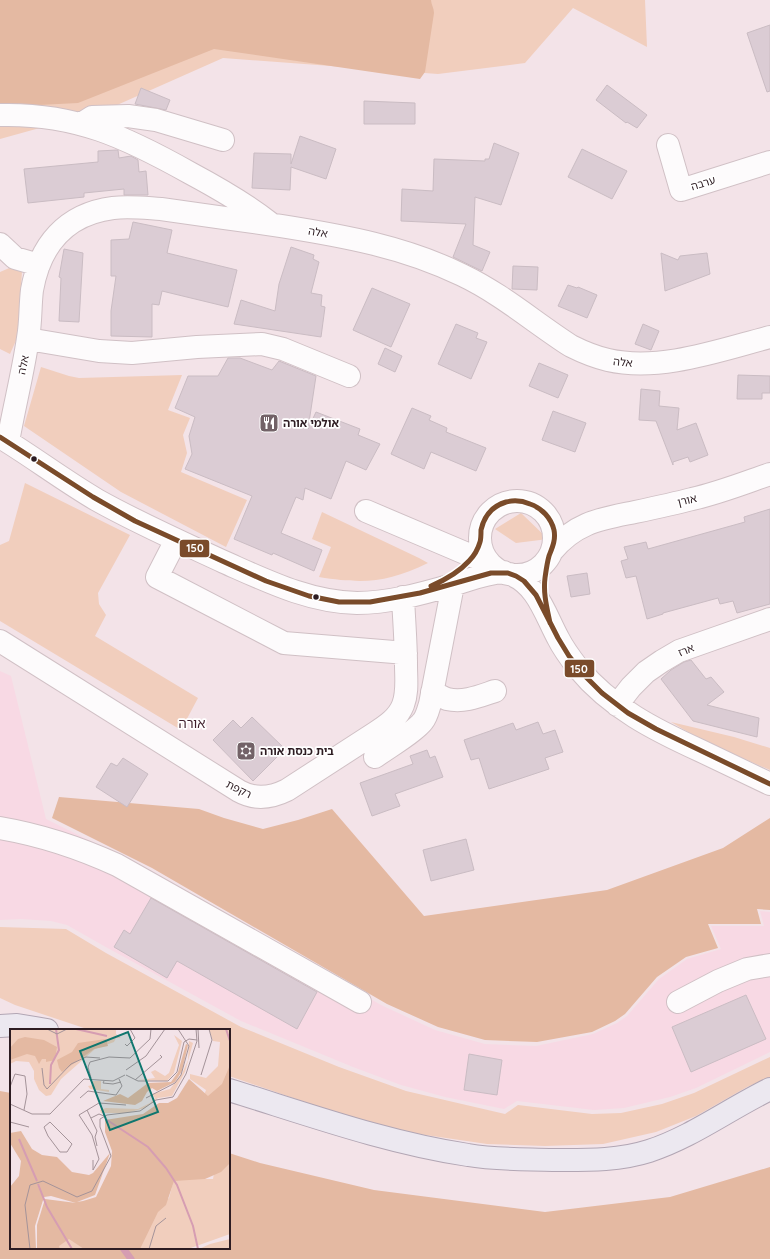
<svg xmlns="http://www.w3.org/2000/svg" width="770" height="1259" font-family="Quicksand,'Noto Sans Hebrew',sans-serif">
<rect width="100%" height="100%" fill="#f3e3e8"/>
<path fill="#f8d9e4" d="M0 671 11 676 46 819 153 872 381 1005 435 1030 485 1044 536 1046 593 1034 617 1023 627 1016 659 979 687 959 721 949 711 926H764L760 911 770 912V1052L696 1088 670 1097 624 1108 594 1110 517 1101 504 1109 445 1097 401 1085 353 1067 241 1021 104 946 67 925 51 921 21 919 0 920Z"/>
<path fill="#f1cebd" d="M0 0H645L647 47 573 8 525 63 438 74 223 58 108 109 0 139Z
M14 266 22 271 18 336 10 354 0 349V272Z
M41 367 69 376 79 378 182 375 168 410 190 418 183 435 187 453 181 472 247 500 226 547 121 492 24 426Z
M25 483 130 535 98 593 99 604 106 615 95 636 198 698 181 730 0 621V545L9 541Z
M322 512 419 558 428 563C387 583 363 584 319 577L331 547 312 539Z
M521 513 548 539 516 543 495 529Z
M671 722 734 737 770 748V770L705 742Z
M0 927 66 929 106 953 241 1027 339 1067 406 1091 505 1114 518 1105 592 1114 621 1113 662 1104 694 1093 770 1057V1077L747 1087 696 1116 656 1132 603 1144 545 1146 487 1144 412 1133 331 1111 229 1076V1030H90L15 1005 0 998Z"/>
<path fill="#e4b9a2" d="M0 0H431C431 4 434 8 434 13L425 72 420 79 214 49 78 103 0 107Z
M59 797 199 809 224 818 263 829 298 820 332 809 424 916 607 890 723 848 770 818V910L757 909 761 924H708L718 948 686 957 657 977 625 1014 615 1021 592 1032 537 1042 485 1040 438 1027 387 1004 152 868 52 818Z
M0 1091 11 1093V1248H229V1153L260 1163 374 1190 545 1212 670 1197 770 1167V1259H0Z"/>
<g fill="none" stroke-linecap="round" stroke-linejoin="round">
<path stroke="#d69db2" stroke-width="7" d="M123 1248 131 1259"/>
</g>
<path fill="#dbccd4" stroke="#cabcc3" d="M770 25V91L767 92 747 33Z
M607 85 647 115 637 128 627 122 626 123 596 100Z
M141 88 170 100 166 110 135 104Z
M364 101 415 103V124H364Z
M300 136 336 149 326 179 291 167 290 190 252 188 254 153 291 154V164Z
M494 143 519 153 501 205 475 197 473 245 490 252 482 271 453 257 466 224 401 221 402 189 433 191 434 159 485 161V159H489Z
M582 149 627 171 612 199 568 177Z
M117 150H118L119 158 131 156 138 160 139 172 146 171 148 195H124V189L84 193V197L28 203 24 169 98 162V151Z
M133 222 172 230 167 253 237 270 228 307 162 291 159 305 152 304V337L111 336V311L116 276H111V240L129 239Z
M291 247 314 255 313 259 319 262 311 293 322 295 321 306 325 307 321 337 234 324 241 300 275 311 279 284Z
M64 249 83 253 79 322 59 321 61 278 59 277Z
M661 253 678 260 680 256 707 253 710 274 665 291Z
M513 266 538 267 537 290 512 289Z
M568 285 577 288 578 287 597 295 587 318 558 306Z
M372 288 410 304 391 347 353 330Z
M456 324 478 333 476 338 487 342 471 379 438 364Z
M643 324 659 331 651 350 635 344Z
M385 348 402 356 395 372 378 364Z
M228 358H240L272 370 279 361 316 376 308 429 316 412 360 429 358 435 380 444 366 470 346 461 331 499 305 488 303 500 296 497 281 533 322 550 314 571 273 553 272 555 234 539 252 496 185 469 192 454 189 436 195 417 175 408 188 376H218Z
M539 363 568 375 558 398 529 386Z
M738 375 770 376V393H762V399H737Z
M641 389 660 391 659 406 679 408 677 430 696 423 708 455 690 462 688 457 673 462V465L656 421 639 420Z
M412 408 431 416 429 420 447 428 446 432 486 448 476 471 431 452 424 469 391 454Z
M553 411 586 423 575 452 542 440Z
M770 509V604L737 613 733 601 720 604 718 598 663 613V614L647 619 636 576 626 578 621 561 628 559 624 547 646 542 648 549 745 522 744 517Z
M587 573 590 594 571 597 567 576Z
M691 660 706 679 711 677 724 692 707 705 759 718 757 737 693 721 661 679 671 670 684 662Z
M252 717 285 749 253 781 213 740 233 720 241 728Z
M538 722 543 734 555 730 563 752 545 758 549 769 489 789 479 758 471 760 464 740 513 723 516 730Z
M427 750 430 758 435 756 443 777 395 794 400 806 372 816 360 783 413 764 410 756Z
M123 758 148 774 127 807 96 787 111 763 117 766Z
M466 839 474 870 431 881 423 850Z
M151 898 317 992 297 1029 177 961 167 978 114 947 124 930 130 934Z
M746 995 766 1039 691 1072 672 1027Z
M469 1054 502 1060 497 1095 464 1090Z"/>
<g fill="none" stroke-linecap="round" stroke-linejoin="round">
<g stroke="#d0c0c5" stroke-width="24">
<path id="minor" d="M0 115C75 113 126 137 190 173 218 188 246 204 270 223
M81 124 92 117 128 116 156 120 223 140
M668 145 681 190 770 162
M0 244 15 258 39 265
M28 339 99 351 132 353 197 347 262 344 283 349 349 376
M0 437C33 457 63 480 97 500 138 523 181 542 224 562 267 581 309 602 357 603 388 603 421 594 452 585 469 580 485 573 504 572
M8 442C14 407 23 373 28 338 31 322 30 306 32 290 40 245 66 214 113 208 129 206 145 208 161 209 201 215 241 220 281 226 344 236 405 247 462 275 502 294 535 323 571 346 583 352 595 357 608 360 660 372 720 350 770 337
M480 538a37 37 0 1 1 74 0a37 37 0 1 1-74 0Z
M366 511 472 556
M176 540 157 577 284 643 406 653
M552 551C576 522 601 519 635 512 654 508 673 504 692 499 719 493 744 483 770 474
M510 574C537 584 545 614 558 638 563 648 571 659 578 668 611 708 655 730 701 751 724 762 747 773 770 784
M0 641 239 791C255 800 271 798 287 790L375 733C386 726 398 718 403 705 408 692 406 679 406 665 406 643 404 620 403 597
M432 692C437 694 442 697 447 699 464 703 480 696 495 691
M617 705 631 687 646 672 662 661 679 651 770 619
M375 757C387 748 415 732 423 721 427 716 428 710 430 704L453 585
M0 828C41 835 80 848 117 865L360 1002
M678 1002 718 981 747 969 770 965"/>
</g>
<g stroke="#b2a6b4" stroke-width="24">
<path id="major" d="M0 1026 17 1025 47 1030
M229 1090C307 1114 387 1143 468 1155 496 1160 525 1159 553 1160 585 1160 618 1161 649 1151 692 1137 729 1109 770 1089"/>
</g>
<use href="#minor" stroke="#fdfbfc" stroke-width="22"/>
<use href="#major" stroke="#ece8f0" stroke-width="22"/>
<g stroke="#fff" stroke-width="8">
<path id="bus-1" d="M0 437 93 497 135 521 266 581 309 596 339 602H370L420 593 491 573H508L516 576 524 581 536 595 558 638 569 656 586 677 602 693 628 713 656 729 770 784
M431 586C445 580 459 572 469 561 474 556 478 549 480 542 481 539 481 534 481 530 484 516 493 506 506 502 514 500 523 501 530 504 542 508 551 518 554 530 556 540 552 548 549 556 547 563 546 571 545 578 543 593 547 608 550 623"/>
</g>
<use href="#bus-1" stroke="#7a4b2a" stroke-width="5"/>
</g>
<defs>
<g id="restaurant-square" transform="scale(1)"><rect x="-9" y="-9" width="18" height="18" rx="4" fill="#726267" stroke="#fff"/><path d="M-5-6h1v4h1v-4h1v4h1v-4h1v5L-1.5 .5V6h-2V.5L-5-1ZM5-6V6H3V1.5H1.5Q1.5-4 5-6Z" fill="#fff"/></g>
<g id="synagogue-square" transform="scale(1)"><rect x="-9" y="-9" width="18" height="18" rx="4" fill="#726267" stroke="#fff"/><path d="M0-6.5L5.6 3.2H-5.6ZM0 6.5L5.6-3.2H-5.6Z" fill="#fff"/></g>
</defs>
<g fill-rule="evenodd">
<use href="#restaurant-square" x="269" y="423"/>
<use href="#synagogue-square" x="246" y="751"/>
</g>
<g fill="#2d1c22" stroke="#fff" stroke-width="1.5">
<circle cx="34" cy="459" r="3.5"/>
<circle cx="316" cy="597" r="3.5"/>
</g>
<g text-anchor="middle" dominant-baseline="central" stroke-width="3.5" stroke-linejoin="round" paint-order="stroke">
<g font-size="11" fill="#2d1c22" stroke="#fff">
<text transform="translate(703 183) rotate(-17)">ערבה</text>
<text transform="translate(318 232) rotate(9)">אלה</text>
<text transform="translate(623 362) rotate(6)">אלה</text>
<text transform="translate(23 365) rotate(-79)">אלה</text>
<text transform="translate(687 500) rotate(-14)">אורן</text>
<text transform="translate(686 650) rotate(-22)">ארז</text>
<text transform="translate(239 789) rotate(26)">רקפת</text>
</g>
<g font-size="11" font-weight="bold" fill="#2d1c22" stroke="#fff" text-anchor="start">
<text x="283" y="423">אולמי אורה</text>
<text x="260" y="751">בית כנסת אורה</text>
</g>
<g font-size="13" fill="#3e1d2a" stroke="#fff">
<text x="192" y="723">אורה</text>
</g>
</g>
<g transform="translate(10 1029)">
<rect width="220" height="220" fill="#f3e3e8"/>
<path d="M0 0H106V5L111 9H106L104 13 85 20 51 50 41 66 36 67 29 61 24 50V42L19 33 6 32 0 35ZM199 0H220V85L193 69 196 61 180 50V45L196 49 208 37 210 13 203 12ZM164 6 172 12 164 44 157 52 129 51 145 49 141 43 145 41 155 47 159 44 169 16ZM179 12 183 14 175 43 162 67 148 69 135 79 117 84H91L90 81 96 79 128 80 140 74 145 69 142 65 160 60 172 45 178 31ZM83 52H91V60L99 61V63L80 60 78 57 83 56ZM220 125V205L178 220H126L144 181 159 169 164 150H203L205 139ZM58 207 72 216 74 220H48L47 217ZM220 210V220H189L200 215Z" fill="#f1cebd"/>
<path d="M15 8 34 11 47 18 45 31 36 33V30H32L29 35 25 27 17 25 0 31V19L8 10ZM96 10 98 17 84 20 52 43 49 39 47 31 62 23 68 14ZM176 15 178 16 172 42 165 53 147 62 142 59 137 63 132 72 125 76 93 72 110 65 118 69 138 54 161 53 168 43ZM220 36V134L211 143 195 150 164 152 156 176 148 183 130 220H74L59 210 49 217 50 220H27V196L35 170 66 174 41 167 34 168 25 197 26 220H0V158L9 147 11 132 0 114V104L11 102 22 120 32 126 47 128 62 143 79 146 83 144 100 124 85 166 67 173 73 172 86 168 101 137 102 122 95 103V91L133 85 149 74H158L167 69 179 50 198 67 212 55Z" fill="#e4b9a2"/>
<path fill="none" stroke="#d69db2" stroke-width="2" d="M66 0 97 7M216 0 220 12M40 55 41 36 49 21 46 0M97 91 138 118 156 139 167 156 183 197 188 220M9 110 27 152M28 155 37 178 62 220"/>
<path fill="none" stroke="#a49399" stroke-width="1" d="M37 0 47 5 57 0M188 0 189 19M115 15 117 17 125 9 120 0M32 39 34 56 37 60 61 35 76 28 90 29M116 41 136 27 155 0M116 46 128 52H158L167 43 174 13 179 10 187 11M191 46 202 11 199 0M81 49 78 38 80 33 99 28 120 29 140 10 141 0M125 51 152 28 150 26M94 52 93 54 103 55 111 53M0 58 5 45 15 47 17 65 14 81M70 69 78 62 106 66 112 57 109 50M136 69 165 54 171 46 179 17 168 0M0 75 22 85H40L74 50 103 52 115 46M77 81 87 102 85 108 87 117M81 89 89 85 94 87M0 93 19 98M40 93 62 115 57 123H50L38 107 34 98ZM83 131V141L89 130 82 106 69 86 89 74 116 76M20 220 15 176 20 156 33 152 67 168 82 162 101 127 90 98V90L97 86 130 82 146 71 163 68 176 45 187 12 186 0M139 220 146 197 156 189"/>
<path fill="#0f766e" fill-opacity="0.15" stroke="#0f766e" stroke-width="2" d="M118 3 148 83 100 101 70 22Z"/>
<rect width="220" height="220" fill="none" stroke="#2d1c22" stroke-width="2"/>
</g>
<g stroke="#fff" stroke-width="1.5">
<rect x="179" y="539" width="31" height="19" rx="4" fill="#7a4b2a"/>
<rect x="564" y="659" width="31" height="19" rx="4" fill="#7a4b2a"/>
</g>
<g font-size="11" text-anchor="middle" font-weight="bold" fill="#fff">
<text x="195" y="552">150</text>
<text x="579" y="673">150</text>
</g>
</svg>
